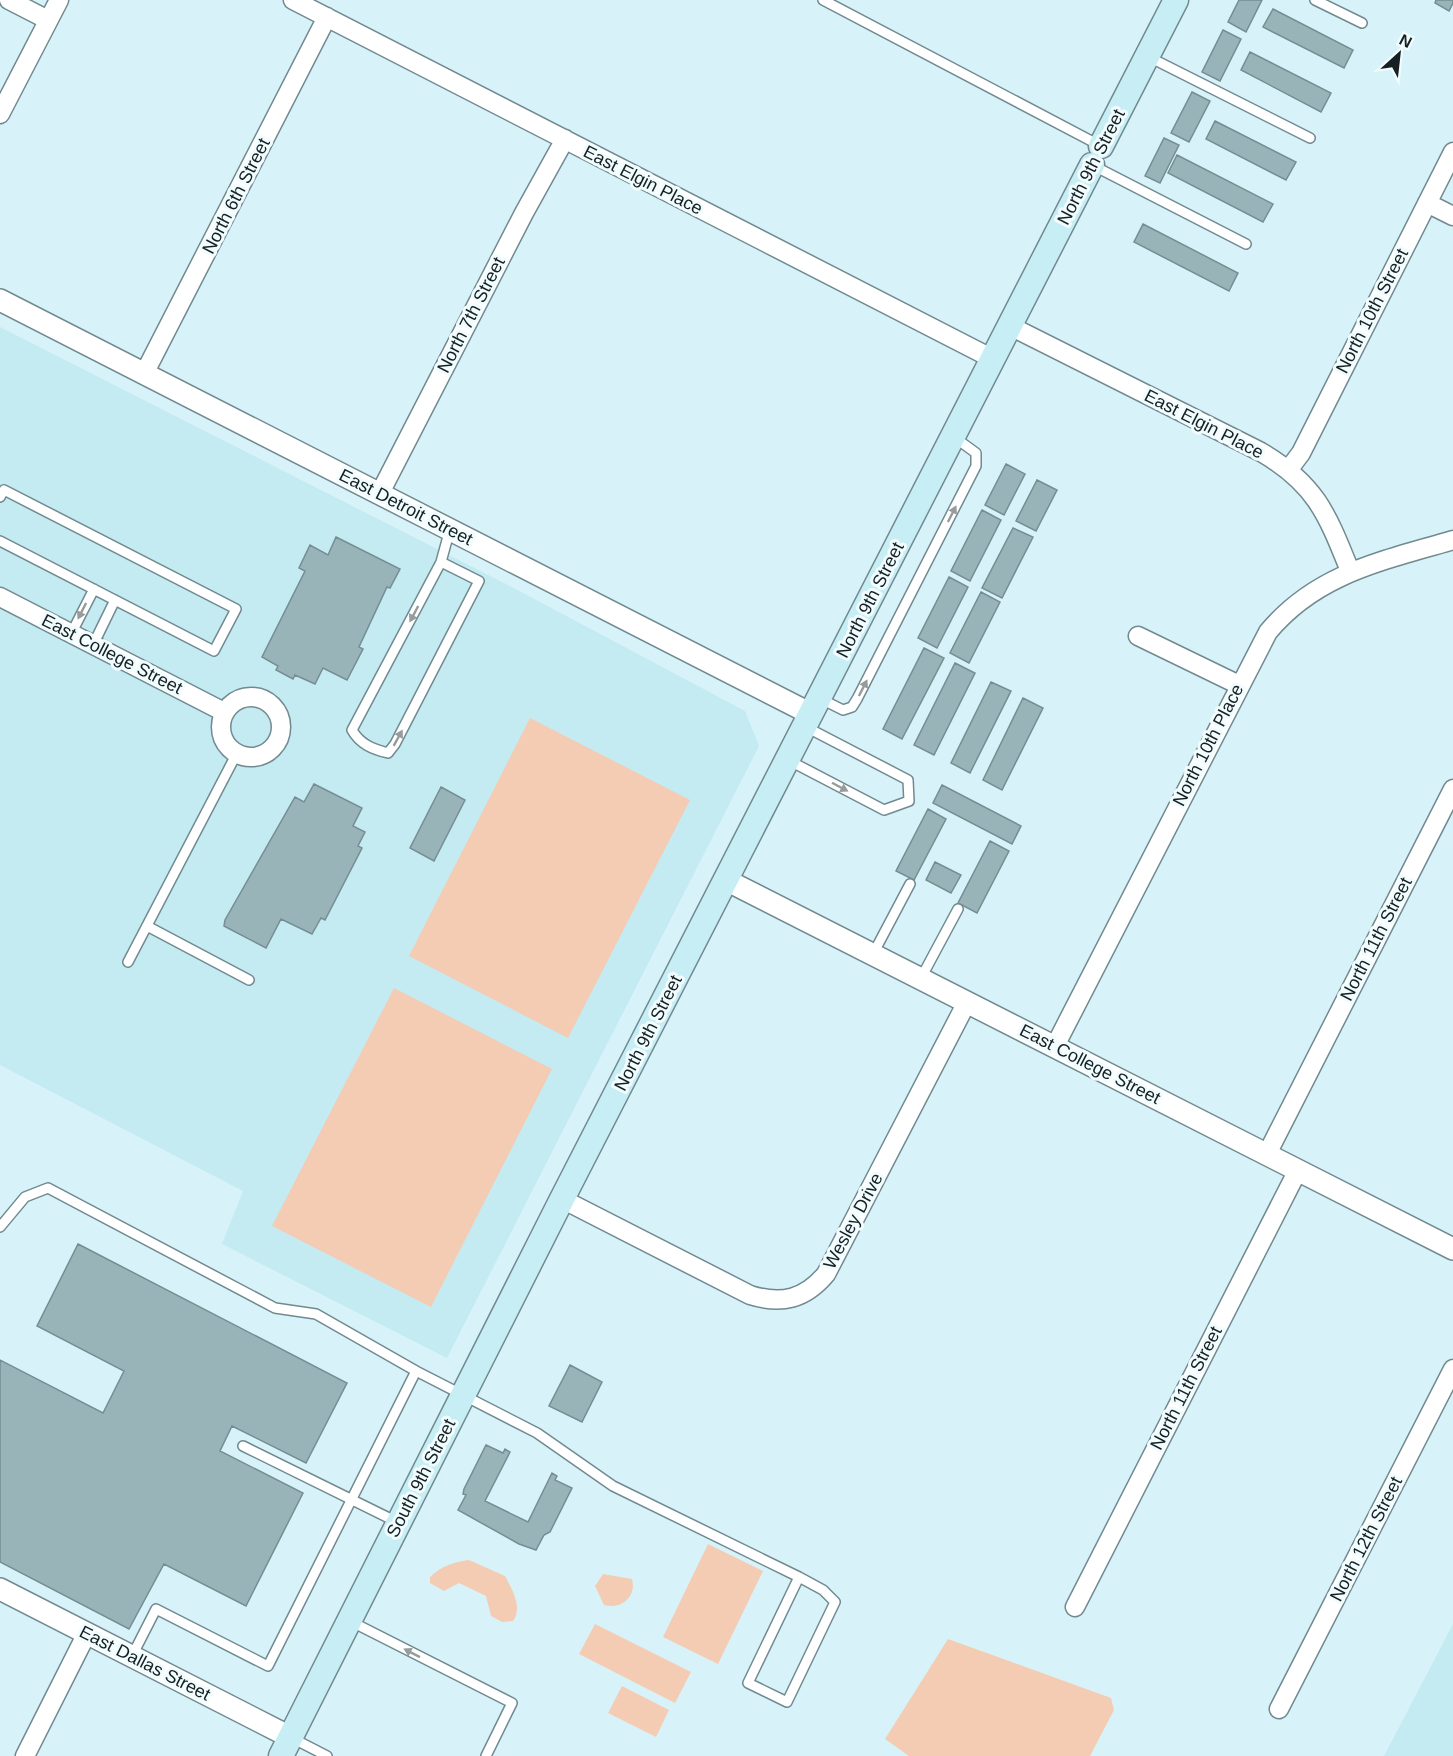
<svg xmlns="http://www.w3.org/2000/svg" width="1453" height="1756" font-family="Helvetica,sans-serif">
<rect width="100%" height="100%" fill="#d7f3f9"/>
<path fill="#c4eaf2" d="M0 327 510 586 745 711 759 746 447 1358 222 1244 243 1191 0 1065Z
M1453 1624V1756H1384Z"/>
<path fill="#f4ccb4" d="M530 718 690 800 568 1038 409 956Z
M394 988 552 1069 431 1307 272 1226Z
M708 1544 763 1571 718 1664 663 1637Z
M469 1560 505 1576C512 1589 523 1608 513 1621L502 1622 491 1616 486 1596 459 1583 444 1591 430 1583V1577C441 1566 454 1562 469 1560Z
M603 1574 632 1579C637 1597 621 1610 604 1605L595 1586Z
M595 1624 691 1672 675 1703 579 1654Z
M948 1639 1111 1698 1114 1710 1090 1756H909L885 1739Z
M622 1686 669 1710 656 1737 608 1713Z"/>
<path fill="#99b4b9" stroke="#748e93" stroke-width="1.5" d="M1239 0H1262L1246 32 1228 22Z
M1436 0H1453V3L1449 11 1435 3Z
M1273 9 1353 50 1344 68 1263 27Z
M1223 30 1241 39 1220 81 1202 72Z
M1250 52 1331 93 1321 112 1241 70Z
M1192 92 1210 101 1189 142 1171 133Z
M1215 121 1296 162 1286 180 1206 139Z
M1164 138 1179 145 1160 183 1145 176Z
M1177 155 1273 204 1263 222 1168 173Z
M1143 224 1238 273 1229 291 1134 242Z
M1006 464 1025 474 1004 515 985 505Z
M1037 480 1057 490 1036 531 1016 521Z
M982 510 1001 520 970 581 951 571Z
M1013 528 1033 537 1002 598 982 588Z
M336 537 400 569 390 588 387 587 359 647 363 649 347 680 323 668 315 684 295 675 293 679 276 670 278 666 262 657 305 571 299 568 310 545 328 555Z
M949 577 968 587 937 648 918 638Z
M981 592 1000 602 969 663 950 653Z
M924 648 944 658 902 739 883 729Z
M955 663 975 673 934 755 914 745Z
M991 682 1011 691 970 773 951 763Z
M1023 698 1043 708 1002 790 983 780Z
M314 784 362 808 353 826 365 832 358 846 362 848 325 920 321 918 312 934 281 919 266 948 224 926 225 920 295 797 304 802Z
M942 785 1021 826 1012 844 933 803Z
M441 787 465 800 434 861 410 848Z
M928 809 946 819 914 880 896 871Z
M990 841 1009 851 977 913 958 903Z
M935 862 961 875 951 893 926 880Z
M78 1244 347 1383 306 1463 232 1426 220 1451 303 1493 246 1606 164 1564 129 1629 0 1562V1360L103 1413 124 1371 37 1326Z
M570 1365 602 1382 582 1422 549 1406Z
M486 1445 503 1453 505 1449 510 1452 485 1501 528 1522 552 1473 557 1476 555 1480 572 1488 550 1532 544 1535 536 1550 519 1544 458 1510 466 1495 463 1494 464 1489Z"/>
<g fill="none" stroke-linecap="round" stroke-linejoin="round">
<g stroke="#718a90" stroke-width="12">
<path id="service" d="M823 0 1099 145
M1315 0 1362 23
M1147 56 1310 138
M1094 166 1246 244
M0 497 4 490 236 609 214 651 0 541
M441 562 479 581 395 744 388 753C372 749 360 744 352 730L441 562 450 529
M71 634 94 589
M93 645 115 600
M819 698 843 710 852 707 857 699 976 466V453L954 437
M788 760 884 810 909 801 908 780 806 727
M147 926 249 980
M873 954 910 884
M128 962 237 753
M921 978 958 909
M0 1227 25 1197 48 1188 275 1308 316 1314 416 1371 268 1666 156 1609 132 1656
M416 1371 537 1433 613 1486 799 1577 823 1590 835 1602 787 1702 748 1683 799 1577
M243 1446 397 1522
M350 1621 512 1703 486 1756
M292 1738 327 1756"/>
</g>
<g stroke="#718a90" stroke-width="21">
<path id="minor" d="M9 0 48 20
M293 0 993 359
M0 114 59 0
M1427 203 1453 216
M1010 326 1261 452C1316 484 1327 514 1350 571
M144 374 327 17
M1289 469 1301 453 1453 152
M380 493 524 213 565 139
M0 597 224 712
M1138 636 1239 685
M221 727a30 30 0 1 1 60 0a30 30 0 1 1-60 0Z
M1055 1046 1268 632C1317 573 1383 561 1453 540
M1267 1154 1453 789
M562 1199 750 1295C782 1305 805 1299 826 1274L967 1002
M1075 1607 1298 1170
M1279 1709 1453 1369
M25 1756 87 1633"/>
</g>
<g stroke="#718a90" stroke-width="24">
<path id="tertiary" d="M0 300 811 714
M726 880 1453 1249
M0 1589 290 1737"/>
</g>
<g stroke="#718a90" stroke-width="27">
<path id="secondary" d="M1101 146 1176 0
M281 1756 562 1199 1092 165"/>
</g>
<use href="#service" stroke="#fff" stroke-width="9"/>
<use href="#minor" stroke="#fff" stroke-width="18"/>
<use href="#tertiary" stroke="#fff" stroke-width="21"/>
<use href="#secondary" stroke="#c7eef5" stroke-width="24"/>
</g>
<defs><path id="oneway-solid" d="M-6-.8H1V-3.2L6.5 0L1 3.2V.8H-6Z" transform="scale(1.5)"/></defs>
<g fill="#969b9c">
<use href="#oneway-solid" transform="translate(952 514) rotate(-63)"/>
<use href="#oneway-solid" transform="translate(82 611) rotate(117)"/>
<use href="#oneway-solid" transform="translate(414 614) rotate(118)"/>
<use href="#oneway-solid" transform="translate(863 688) rotate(-63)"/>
<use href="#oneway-solid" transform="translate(398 738) rotate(-61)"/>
<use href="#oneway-solid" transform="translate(840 787) rotate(28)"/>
<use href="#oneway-solid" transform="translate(412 1653) rotate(-153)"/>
</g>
<g text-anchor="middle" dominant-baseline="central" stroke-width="6" stroke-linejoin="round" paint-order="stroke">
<g font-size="18" fill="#162022" stroke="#f1fcff">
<text transform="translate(1091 167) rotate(-63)">North 9th Street</text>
<text transform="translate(643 180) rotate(27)">East Elgin Place</text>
<text transform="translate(236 196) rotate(-63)">North 6th Street</text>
<text transform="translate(1372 311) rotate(-63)">North 10th Street</text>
<text transform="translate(471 315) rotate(-63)">North 7th Street</text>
<text transform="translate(1204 424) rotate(27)">East Elgin Place</text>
<text transform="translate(406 507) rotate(27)">East Detroit Street</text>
<text transform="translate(870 600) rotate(-63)">North 9th Street</text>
<text transform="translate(112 654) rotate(27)">East College Street</text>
<text transform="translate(1208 745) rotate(-63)">North 10th Place</text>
<text transform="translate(1376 939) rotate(-63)">North 11th Street</text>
<text transform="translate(648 1033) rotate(-63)">North 9th Street</text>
<text transform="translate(1090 1064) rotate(27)">East College Street</text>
<text transform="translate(853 1221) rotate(-62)">Wesley Drive</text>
<text transform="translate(1186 1388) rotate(-63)">North 11th Street</text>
<text transform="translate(421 1478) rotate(-63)">South 9th Street</text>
<text transform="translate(1366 1539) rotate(-63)">North 12th Street</text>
<text transform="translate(145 1663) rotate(27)">East Dallas Street</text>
</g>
</g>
<g transform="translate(1399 54) rotate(27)" stroke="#f1fcff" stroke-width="4.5" paint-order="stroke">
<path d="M0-4.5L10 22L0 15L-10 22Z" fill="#162022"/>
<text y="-9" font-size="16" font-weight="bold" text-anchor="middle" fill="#162022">N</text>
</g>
</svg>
